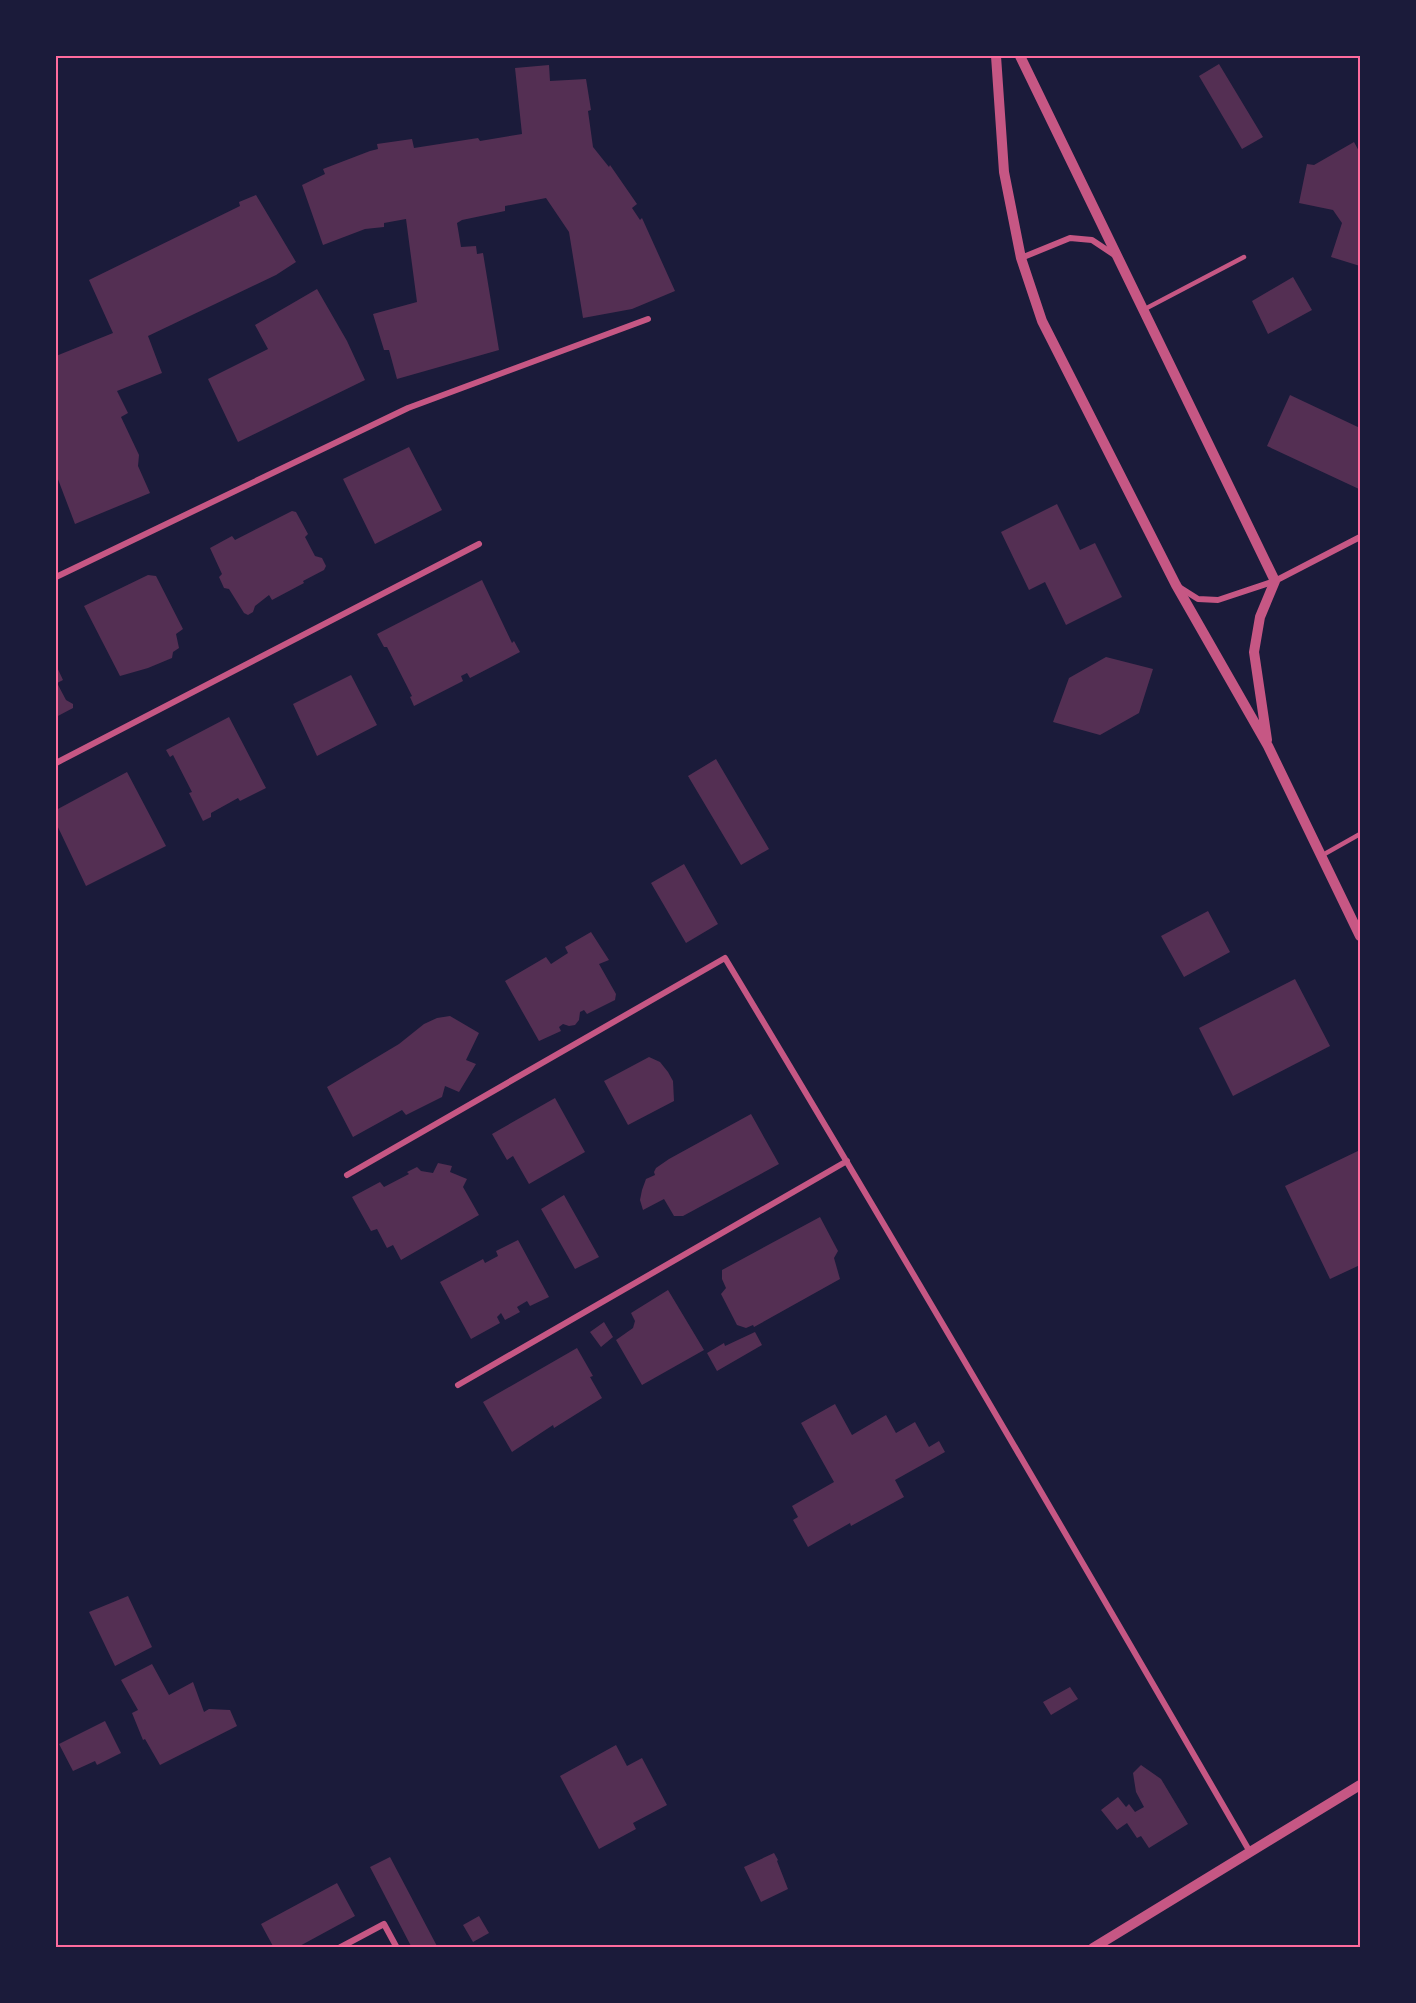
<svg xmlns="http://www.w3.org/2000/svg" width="1416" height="2003" font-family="Commissioner,sans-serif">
<rect width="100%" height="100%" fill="#1b1b3a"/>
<path fill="#542f53" d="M1219 64 1263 137 1242 149 1199 76Z
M549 65 550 81 586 79 591 110 588 111 593 147 609 167 610 165 637 204 632 208 640 220 642 218 675 291 632 309 583 318 569 232 546 198 505 206V211L462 220 457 223 461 247 476 246 477 254 483 253 499 350 397 379 389 350H384L373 314 417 302 406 219 384 223V227L365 229 323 245 302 185 325 174 323 169 370 151 378 149 377 144 412 139 414 148 478 138 480 141 522 134 515 68Z
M1354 142 1360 153V266L1331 257 1342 223 1333 210 1299 203 1307 164 1314 165Z
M256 195 296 262 276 275 148 336 162 373 117 391 128 413 121 417 139 455 138 466 150 493 75 524 56 474V356L113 333 89 280 240 206 239 202Z
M1293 277 1312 310 1268 334 1252 301Z
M317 289 347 341 365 380 238 442 208 379 268 349 255 325Z
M1290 395 1360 428 1359 489 1267 446Z
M409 447 442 510 375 544 343 479Z
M1057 504 1080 550 1095 543 1122 597 1066 625 1045 582 1029 590 1001 532Z
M292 511 296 512 308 534 305 537 315 556 322 558 326 566 324 570 303 581 304 583 272 600 269 595 255 606 253 612 248 615 244 613 229 589 224 588 219 577 222 574 210 548 232 536 235 540Z
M148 575 156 576 183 629 176 634 179 648 173 652 172 658 148 668 120 676 84 606Z
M482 580 512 643 514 641 520 652 470 678 467 673 461 676 463 681 414 706 410 697 412 696 387 647H384L377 634Z
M1106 657 1153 669 1139 713 1100 735 1053 722 1069 678Z
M56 665 63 680 57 683 66 700 73 704V708L56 717Z
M351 675 377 725 317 756 293 704Z
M229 717 266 788 240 801 238 798 211 813V817L203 821 189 793 192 792 173 755 170 757 166 750Z
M716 759 769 849 741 865 688 776Z
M127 772 166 846 86 886 56 823V810Z
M684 864 718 924 686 943 651 883Z
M1208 911 1230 952 1184 977 1161 936Z
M591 932 609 960 599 964 616 994 615 1000 587 1014 584 1010 580 1012 579 1020 575 1025 569 1026 563 1024 559 1027 561 1031 539 1041 505 981 546 957 551 964 568 953 565 947Z
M1295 979 1330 1046 1233 1096 1199 1028Z
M450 1016 479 1033 466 1060 476 1064 459 1092 445 1086 442 1097 406 1115 402 1110 353 1137 327 1087 399 1044 424 1024 437 1018Z
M649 1057 660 1062 668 1072 673 1081 674 1101 628 1125 604 1081Z
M555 1098 585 1152 529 1184 513 1156 507 1160 492 1134Z
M751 1114 779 1164 683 1216H674L664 1199 643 1210 640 1200 642 1190 646 1179 655 1175 654 1172 656 1168 669 1159Z
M1360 1150V1265L1330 1279 1285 1186Z
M438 1163 452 1166 450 1172 467 1179 463 1187 479 1215 401 1260 393 1245 387 1248 377 1229 371 1231 352 1197 380 1182 384 1187 409 1174 407 1172 417 1167 421 1171 433 1173Z
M564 1195 599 1257 575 1269 541 1209Z
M820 1217 838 1251 834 1258 840 1279 754 1327 753 1325 746 1328 737 1325 721 1294 726 1288 722 1279V1270Z
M518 1240 549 1297 530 1306 527 1301 517 1307 520 1312 505 1320 501 1313 497 1317 500 1323 471 1339 440 1282 483 1259 485 1263 498 1256 496 1251Z
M668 1290 704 1350 642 1385 616 1340 633 1328 635 1321 631 1313Z
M604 1322 613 1337 601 1347 590 1332Z
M755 1332 762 1345 717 1371 707 1353 724 1343 725 1346Z
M577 1348 593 1376 590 1377 602 1398 554 1428 553 1425 512 1452 483 1402Z
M835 1404 852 1435 886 1415 896 1433 915 1422 929 1447 939 1441 945 1452 895 1480 904 1497 851 1526 850 1523 808 1547 793 1520 798 1517 792 1506 834 1482 801 1423Z
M128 1596 152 1647 115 1666 89 1612Z
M152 1664 169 1695 193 1682 204 1712 209 1709 230 1710 237 1726 160 1765 145 1739 143 1740 132 1713 138 1710 121 1680Z
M1070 1687 1078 1699 1051 1715 1043 1702Z
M105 1721 121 1753 97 1765 95 1761 73 1771 59 1744Z
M616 1745 627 1766 642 1758 667 1805 633 1823 636 1829 599 1849 560 1776Z
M1141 1765 1161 1779 1188 1824 1149 1848 1141 1836 1137 1838 1127 1823 1117 1830 1101 1810 1118 1797 1126 1807 1129 1804 1135 1812 1144 1807 1136 1792 1133 1773Z
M774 1853 778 1860 777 1861 788 1889 761 1902 744 1867Z
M390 1857 438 1948H412L370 1867Z
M337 1883 355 1916 296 1948H274L261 1924Z
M479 1916 489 1933 473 1942 463 1925Z"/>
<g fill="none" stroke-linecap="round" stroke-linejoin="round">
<path stroke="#c65784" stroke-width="4.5" d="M1143 310 1244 257
M1321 856 1360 834"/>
<path stroke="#c65784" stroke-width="6" d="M1021 258 1070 238 1092 240 1116 256
M56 577 408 408 648 319
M1179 587 1198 599 1218 600 1275 581 1360 537
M56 763 479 544
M347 1175 725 958C903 1254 1077 1552 1250 1852
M458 1385 847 1161
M339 1948 384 1924 397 1948"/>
<path stroke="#c65784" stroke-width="10" d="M996 56 1004 172 1021 258 1042 321 1176 585 1268 746 1360 936
M1020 56 1275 581 1260 617 1254 652 1267 740
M1093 1948 1360 1785"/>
</g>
<rect width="1416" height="2003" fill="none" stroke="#1b1b3a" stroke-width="114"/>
<rect x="57" y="57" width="1302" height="1889" fill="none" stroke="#ff6b9d" stroke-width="2"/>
</svg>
